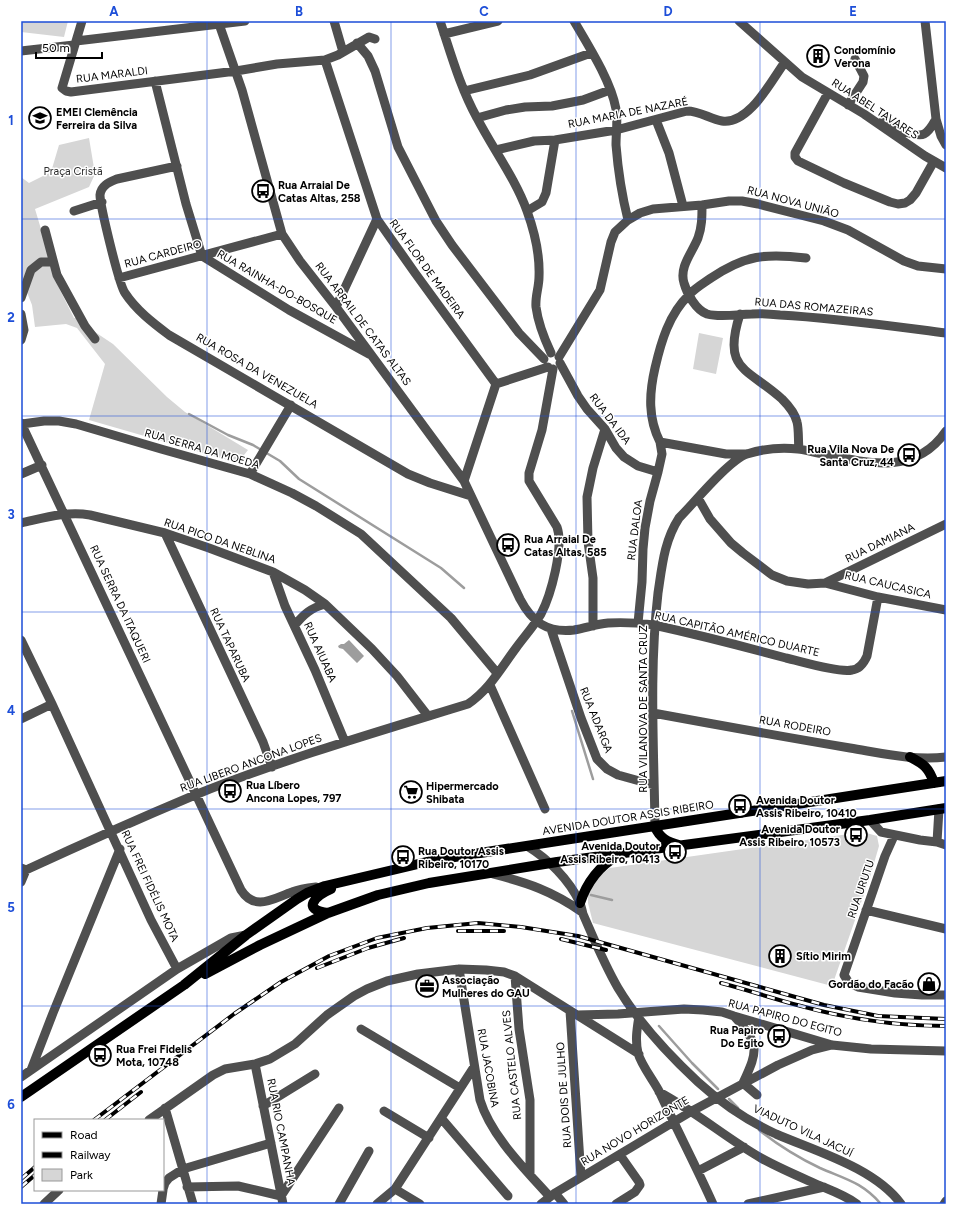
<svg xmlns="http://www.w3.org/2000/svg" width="967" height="1225" font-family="Figtree,sans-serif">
<rect width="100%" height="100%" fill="#fff"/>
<path fill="#d6d6d6" d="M21 21H68L64 37 21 32Z
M89 138 95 174 89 187 35 209 58 286 74 318H78L92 330 113 344 167 397 185 412 248 450 240 460 231 461 89 420 105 364 77 328 66 324 35 327 32 305 21 277V177L29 183 51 172 59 145Z
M699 333 723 338 716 374 693 369Z
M863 832 877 836 879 846 870 877 832 986 593 923 588 903V884L610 868Z"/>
<path fill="#9d9d9d" d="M349 640 364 656 357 663 343 649 339 648 338 646 341 644H344Z"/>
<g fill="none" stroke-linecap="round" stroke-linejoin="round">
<path stroke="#9d9d9d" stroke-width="2.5" d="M189 414 228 435 253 445 280 461 299 479 441 568 464 588
M572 711 593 779
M591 895 612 900
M659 1026 692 1063 718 1089
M729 1099 738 1108
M759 1130C778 1145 799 1158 820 1168 845 1179 862 1182 881 1204"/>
<path stroke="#4f4f4f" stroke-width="9" d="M82 21 62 88 66 91 71 92 236 71 277 64 325 60 338 55 369 37 375 39
M218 21 242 90 282 234 300 261 336 307 464 481 520 599C532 622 547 633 574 630 586 628 596 624 608 623 624 622 639 623 654 625 699 635 742 646 786 658 800 661 839 673 852 670 860 669 864 663 867 656L878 597
M334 21 343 52
M440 21C451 54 460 87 477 118 493 149 515 178 527 211 535 233 540 254 539 277 539 287 535 297 536 307 538 323 544 338 551 353
M574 21C588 45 611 81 616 109 618 120 616 133 616 145 618 170 622 196 628 220
M739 21 802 77 864 114 925 156 946 168
M925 21 936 119 941 136 946 145
M444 34 498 21
M76 41 245 21
M357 43 368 56 375 71 398 147 436 221 452 245 519 333 544 359
M21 51 74 45
M325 60 377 219 415 273 496 384
M155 81 186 204 202 256 289 310 369 354
M464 91 530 75 591 53
M828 93 795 153V157L798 161 844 183 890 202 898 204 905 203 910 200 916 193 934 161
M848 105 863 82 864 76 855 59
M477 118 506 110 525 107 552 106 583 100 610 90
M656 120 669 153 683 206
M882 122C890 126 916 138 924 134 930 131 933 124 936 119
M496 150 534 141 555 140 616 130 687 111C700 111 710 119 722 121 749 125 771 81 785 62
M177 166 117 179C110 182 101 185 100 195 100 205 119 285 125 293 136 310 153 323 169 335L408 474 430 483 471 496
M702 205C702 217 702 227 698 238 692 253 679 267 684 283 687 294 696 310 707 314 721 318 738 314 752 314 762 313 771 314 780 315 835 318 891 326 946 333
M74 211 102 202
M527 211 542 202 546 193 555 140
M45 230 57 275 85 326 95 339
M119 278 282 234
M21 298 31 270 41 262H53
M336 307 377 219
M21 314 24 330 21 340
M740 314C722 370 746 367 782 399 788 405 795 413 797 422 799 430 798 440 799 449
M559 357 600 290 611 242 615 232 628 220 640 213 653 209 702 205 729 201H742L758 204 824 221 848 230 904 261 918 266 946 269
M560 363 578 396 587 409 605 429 616 448 624 457 638 466 658 472
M496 384 548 367
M21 423 241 890C255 912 274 898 292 892 300 889 308 888 316 887
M22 424 44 421H59L76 424 161 449 250 474 292 493 316 506 361 534 451 618 497 673
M746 454H726L660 442C648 418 649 394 655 368 661 342 669 314 689 295 695 288 704 283 711 278 745 255 766 253 806 258
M21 474 42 465
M250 474 291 405
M464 481 496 384
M698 498 710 519 731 543 743 553 772 575 787 581 808 584 825 583 878 597 946 610
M21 523C44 518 66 511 90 515L165 533 209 548 273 572 305 590 325 604 372 649 397 676 428 716
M165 533 263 742 272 767
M273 572 285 606 315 670 345 742
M825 583 946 524
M638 623 642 582 643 549 645 528 650 501 658 472 662 454 660 442
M295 625C304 614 311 608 325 604
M593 626V578L588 542 587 497 593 468 605 429
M551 629 581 718 597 759 607 769 618 775 654 785
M21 640 52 704 151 920 177 969
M490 685 545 809
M653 713C718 725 784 737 850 748 881 753 914 761 946 757
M21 719 52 704
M870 820 881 832 920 840 937 842 946 845
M655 827C654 749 649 671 658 593 662 567 664 541 679 518 694 503 729 460 747 454 763 449 781 447 798 449 807 450 816 453 825 454 869 464 916 475 946 431
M894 836 885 856 844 975 849 983 858 987 895 993 922 995H945
M937 842 939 809
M527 846C548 859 569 879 580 903 581 906 582 910 583 914 594 939 604 964 618 988 639 1023 669 1055 698 1082 721 1103 748 1121 776 1134 815 1151 875 1168 901 1204
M21 868 26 870C82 844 138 819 195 795 284 759 377 732 468 704 489 690 501 668 516 648 524 637 534 626 541 614 551 595 564 547 557 527L529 481V473L542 430 553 369
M493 874C528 883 552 891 582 912
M21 882 26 870
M866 910 946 929
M459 969 480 1100C491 1136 525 1169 550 1197
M515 976 519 1029 530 1100V1175
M570 1011 581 1177
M577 1015 639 1054
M639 1016C637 1029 635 1040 638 1053 641 1065 654 1081 660 1093 677 1130 696 1166 713 1204
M734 1016C759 1044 759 1049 743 1083
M361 1029 460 1088
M255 1064 283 1204
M31 1070 53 1013 120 849
M21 1077 177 969 231 938 246 935
M743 1083 757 1095
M659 1092C695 1111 726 1138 761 1158 779 1168 798 1176 816 1184 830 1190 845 1195 857 1204
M263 1106 315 1074
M165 1108 193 1204
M384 1111 429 1138
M441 1118 508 1196
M149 1120 213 1075 225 1069 255 1064 270 1059 295 1044 327 1015 354 996 367 989 387 981 418 974 459 969 486 970 504 972 515 976 577 1015 618 1014 684 1009 703 1010 722 1012 734 1016 832 1045 871 1049 946 1051
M698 1171 744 1147
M187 1187 238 1186 281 1196 339 1108
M163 1189 165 1183 169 1178 183 1169 271 1143
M395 1189 420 1204
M555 1193 564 1204
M44 1204 59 1190
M161 1204 163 1190
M339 1204 369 1151
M377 1204 395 1189 474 1067
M541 1204 555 1193 692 1111 778 1065 812 1050 832 1045
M616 1204 635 1192 640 1185 639 1182 620 1155
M748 1204 824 1187
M944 1204 946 1201"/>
<path stroke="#000" stroke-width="10" d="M910 757C924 764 929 768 934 783
M655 827C660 838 667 842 679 845
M580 903C587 882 598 867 617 856
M328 913C301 910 315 896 331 889
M205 974 260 945 328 913 378 895 429 883 557 862 870 820 946 808
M21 1097 184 985 246 935 297 899 307 893 325 886 435 860 946 781"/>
<g stroke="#000" stroke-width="4">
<path id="rail" d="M458 931H504
M561 939 606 950
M317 968 368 948 404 938
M721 983C748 990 774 999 801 1006 848 1019 897 1026 946 1026
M94 1120 234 1014 281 982 329 956 377 938 427 928 478 923 521 927 578 936 824 1005 878 1016 946 1019
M105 1120 141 1092
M21 1179 35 1167
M21 1187 35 1175"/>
</g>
<use href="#rail" stroke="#fff" stroke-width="2.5" stroke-dasharray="8" stroke-linecap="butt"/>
</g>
<path fill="none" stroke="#1d4ed8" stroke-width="1" stroke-opacity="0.55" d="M207 21V1204M391 21V1204M576 21V1204M760 21V1204M21 219H946M21 416H946M21 612H946M21 809H946M21 1006H946"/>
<defs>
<g id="building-ring" transform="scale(1.15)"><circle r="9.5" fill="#fff" stroke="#000" stroke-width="1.5"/><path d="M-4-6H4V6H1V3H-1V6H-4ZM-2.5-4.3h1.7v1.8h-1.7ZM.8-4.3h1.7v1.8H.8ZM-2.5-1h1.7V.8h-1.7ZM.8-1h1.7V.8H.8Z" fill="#000"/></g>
<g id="school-ring" transform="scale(1.15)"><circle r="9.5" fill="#fff" stroke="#000" stroke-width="1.5"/><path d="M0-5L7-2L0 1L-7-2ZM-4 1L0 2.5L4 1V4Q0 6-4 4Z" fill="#000"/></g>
<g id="bus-ring" transform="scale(1.15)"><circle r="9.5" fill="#fff" stroke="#000" stroke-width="1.5"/><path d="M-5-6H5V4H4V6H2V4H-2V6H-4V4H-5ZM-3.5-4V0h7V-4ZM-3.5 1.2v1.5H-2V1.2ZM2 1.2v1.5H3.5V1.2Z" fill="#000"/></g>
<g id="supermarket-ring" transform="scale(1.15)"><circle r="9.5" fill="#fff" stroke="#000" stroke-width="1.5"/><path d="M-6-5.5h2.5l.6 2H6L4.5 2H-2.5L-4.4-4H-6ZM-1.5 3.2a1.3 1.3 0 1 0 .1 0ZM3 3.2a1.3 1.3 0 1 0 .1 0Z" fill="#000"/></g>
<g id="shop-ring" transform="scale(1.15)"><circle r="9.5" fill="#fff" stroke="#000" stroke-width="1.5"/><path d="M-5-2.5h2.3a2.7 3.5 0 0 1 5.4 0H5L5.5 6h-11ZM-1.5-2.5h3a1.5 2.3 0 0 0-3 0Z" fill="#000"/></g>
<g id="office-ring" transform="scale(1.15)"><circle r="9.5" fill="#fff" stroke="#000" stroke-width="1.5"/><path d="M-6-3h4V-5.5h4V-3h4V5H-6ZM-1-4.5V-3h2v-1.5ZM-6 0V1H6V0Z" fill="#000"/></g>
</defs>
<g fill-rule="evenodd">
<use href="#building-ring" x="818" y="56"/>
<use href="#school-ring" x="40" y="118"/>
<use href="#bus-ring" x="263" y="191"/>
<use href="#bus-ring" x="909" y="455"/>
<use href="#bus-ring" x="508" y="545"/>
<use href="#bus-ring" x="230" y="791"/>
<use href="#supermarket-ring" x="411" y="792"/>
<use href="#bus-ring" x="740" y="806"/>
<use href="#bus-ring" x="856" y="835"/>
<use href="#bus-ring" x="675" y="852"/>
<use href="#bus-ring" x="403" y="857"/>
<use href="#building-ring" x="780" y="956"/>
<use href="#shop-ring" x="929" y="984"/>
<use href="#office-ring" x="427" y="986"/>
<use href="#bus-ring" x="779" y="1036"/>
<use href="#bus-ring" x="100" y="1055"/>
</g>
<g text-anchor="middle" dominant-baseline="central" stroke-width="3" stroke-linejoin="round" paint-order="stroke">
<g font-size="11" font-weight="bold" fill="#000" stroke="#fff" text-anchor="start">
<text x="834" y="50">Condomínio<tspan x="834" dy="13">Verona</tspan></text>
<text x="56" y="112">EMEI Clemência<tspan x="56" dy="13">Ferreira da Silva</tspan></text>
<text x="278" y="185">Rua Arraial De<tspan x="278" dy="13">Catas Altas, 258</tspan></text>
<text x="894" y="449" text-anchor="end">Rua Vila Nova De<tspan x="894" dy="13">Santa Cruz, 44</tspan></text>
<text x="524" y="539">Rua Arraial De<tspan x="524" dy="13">Catas Altas, 585</tspan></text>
<text x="246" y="785">Rua Líbero<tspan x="246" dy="13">Ancona Lopes, 797</tspan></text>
<text x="426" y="786">Hipermercado<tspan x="426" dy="13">Shibata</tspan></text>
<text x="756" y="800">Avenida Doutor<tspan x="756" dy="13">Assis Ribeiro, 10410</tspan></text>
<text x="840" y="829" text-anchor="end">Avenida Doutor<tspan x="840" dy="13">Assis Ribeiro, 10573</tspan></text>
<text x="660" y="846" text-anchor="end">Avenida Doutor<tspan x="660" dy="13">Assis Ribeiro, 10413</tspan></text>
<text x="418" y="851">Rua Doutor Assis<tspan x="418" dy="13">Ribeiro, 10170</tspan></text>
<text x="796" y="956">Sítio Mirim</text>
<text x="442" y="980">Associação<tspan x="442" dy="13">Mulheres do GAU</tspan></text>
<text x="914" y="984" text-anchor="end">Gordão do Facão</text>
<text x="764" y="1030" text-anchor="end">Rua Papiro<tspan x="764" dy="13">Do Egito</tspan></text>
<text x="116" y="1049">Rua Frei Fidelis<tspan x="116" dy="13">Mota, 10748</tspan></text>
</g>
<g font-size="11" fill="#000" stroke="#fff">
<text transform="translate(112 75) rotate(-7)">RUA MARALDI</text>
<text transform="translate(875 109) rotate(33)">RUA ABEL TAVARES</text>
<text transform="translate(628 113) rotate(-11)">RUA MARIA DE NAZARÉ</text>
<text transform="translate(793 202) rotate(15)">RUA NOVA UNIÃO</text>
<text transform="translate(163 254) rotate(-15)">RUA CARDEIRO</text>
<text transform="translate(427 269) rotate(54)">RUA FLOR DE MADEIRA</text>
<text transform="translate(277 287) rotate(30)">RUA RAINHA-DO-BOSQUE</text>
<text transform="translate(814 307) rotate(5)">RUA DAS ROMAZEIRAS</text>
<text transform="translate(363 324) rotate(53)">RUA ARRAIL DE CATAS ALTAS</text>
<text transform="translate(257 371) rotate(30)">RUA ROSA DA VENEZUELA</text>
<text transform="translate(610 419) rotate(53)">RUA DA IDA</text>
<text transform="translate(202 449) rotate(16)">RUA SERRA DA MOEDA</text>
<text transform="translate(635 530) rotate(-83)">RUA DALOA</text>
<text transform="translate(220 541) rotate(19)">RUA PICO DA NEBLINA</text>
<text transform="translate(880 543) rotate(-26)">RUA DAMIANA</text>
<text transform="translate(888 585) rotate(13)">RUA CAUCASICA</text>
<text transform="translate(120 604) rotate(65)">RUA SERRA DA ITAQUERI</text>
<text transform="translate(737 634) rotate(13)">RUA CAPITÃO AMÉRICO DUARTE</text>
<text transform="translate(230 645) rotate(65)">RUA TAPARUBA</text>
<text transform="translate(320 652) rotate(66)">RUA AIUABA</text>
<text transform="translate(643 709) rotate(-90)">RUA VILANOVA DE SANTA CRUZ</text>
<text transform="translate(596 720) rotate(68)">RUA ADARGA</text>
<text transform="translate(795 726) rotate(10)">RUA RODEIRO</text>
<text transform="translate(251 763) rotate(-20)">RUA LIBERO ANCONA LOPES</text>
<text transform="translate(628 818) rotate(-9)">AVENIDA DOUTOR ASSIS RIBEIRO</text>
<text transform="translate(150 886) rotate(65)">RUA FREI FIDÉLIS MOTA</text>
<text transform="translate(861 889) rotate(-71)">RUA URUTU</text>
<text transform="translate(785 1018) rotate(15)">RUA PAPIRO DO EGITO</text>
<text transform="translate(512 1065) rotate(-96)">RUA CASTELO ALVES</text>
<text transform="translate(488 1068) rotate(80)">RUA JACOBINA</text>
<text transform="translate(564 1095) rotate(-94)">RUA DOIS DE JULHO</text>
<text transform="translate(635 1131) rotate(-31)">RUA NOVO HORIZONTE</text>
<text transform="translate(803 1131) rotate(25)">VIADUTO VILA JACUÍ</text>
<text transform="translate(281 1132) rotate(79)">RUA RIO CAMPANHA</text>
</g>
<g font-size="11" fill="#2d2d2d" stroke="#fff">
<text x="73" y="171">Praça Cristã</text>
</g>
</g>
<rect width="967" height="1225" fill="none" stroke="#ffffff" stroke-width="44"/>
<rect x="34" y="1119" width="130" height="72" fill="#ffffff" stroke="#999999"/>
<rect x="42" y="1132" width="20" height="6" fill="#000000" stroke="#999999"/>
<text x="70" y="1139" font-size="12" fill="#000000">Road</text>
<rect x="42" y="1152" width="20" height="6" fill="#000000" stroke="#999999"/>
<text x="70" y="1159" font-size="12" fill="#000000">Railway</text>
<rect x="42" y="1169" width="20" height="12" fill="#d6d6d6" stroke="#999999"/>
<text x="70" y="1179" font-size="12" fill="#000000">Park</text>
<path d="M36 52v6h66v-6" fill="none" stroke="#000000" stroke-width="2"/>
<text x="42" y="52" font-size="12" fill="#000000" stroke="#ffffff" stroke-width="3" paint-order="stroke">50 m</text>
<rect x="22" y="22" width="923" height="1181" fill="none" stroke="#1d4ed8" stroke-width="1.5"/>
<g font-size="13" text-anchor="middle" font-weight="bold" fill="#1d4ed8">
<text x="114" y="16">A</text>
<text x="299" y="16">B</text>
<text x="484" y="16">C</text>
<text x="668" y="16">D</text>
<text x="853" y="16">E</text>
<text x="11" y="125">1</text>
<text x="11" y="322">2</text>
<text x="11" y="519">3</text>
<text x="11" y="715">4</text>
<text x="11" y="912">5</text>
<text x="11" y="1109">6</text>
</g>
</svg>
